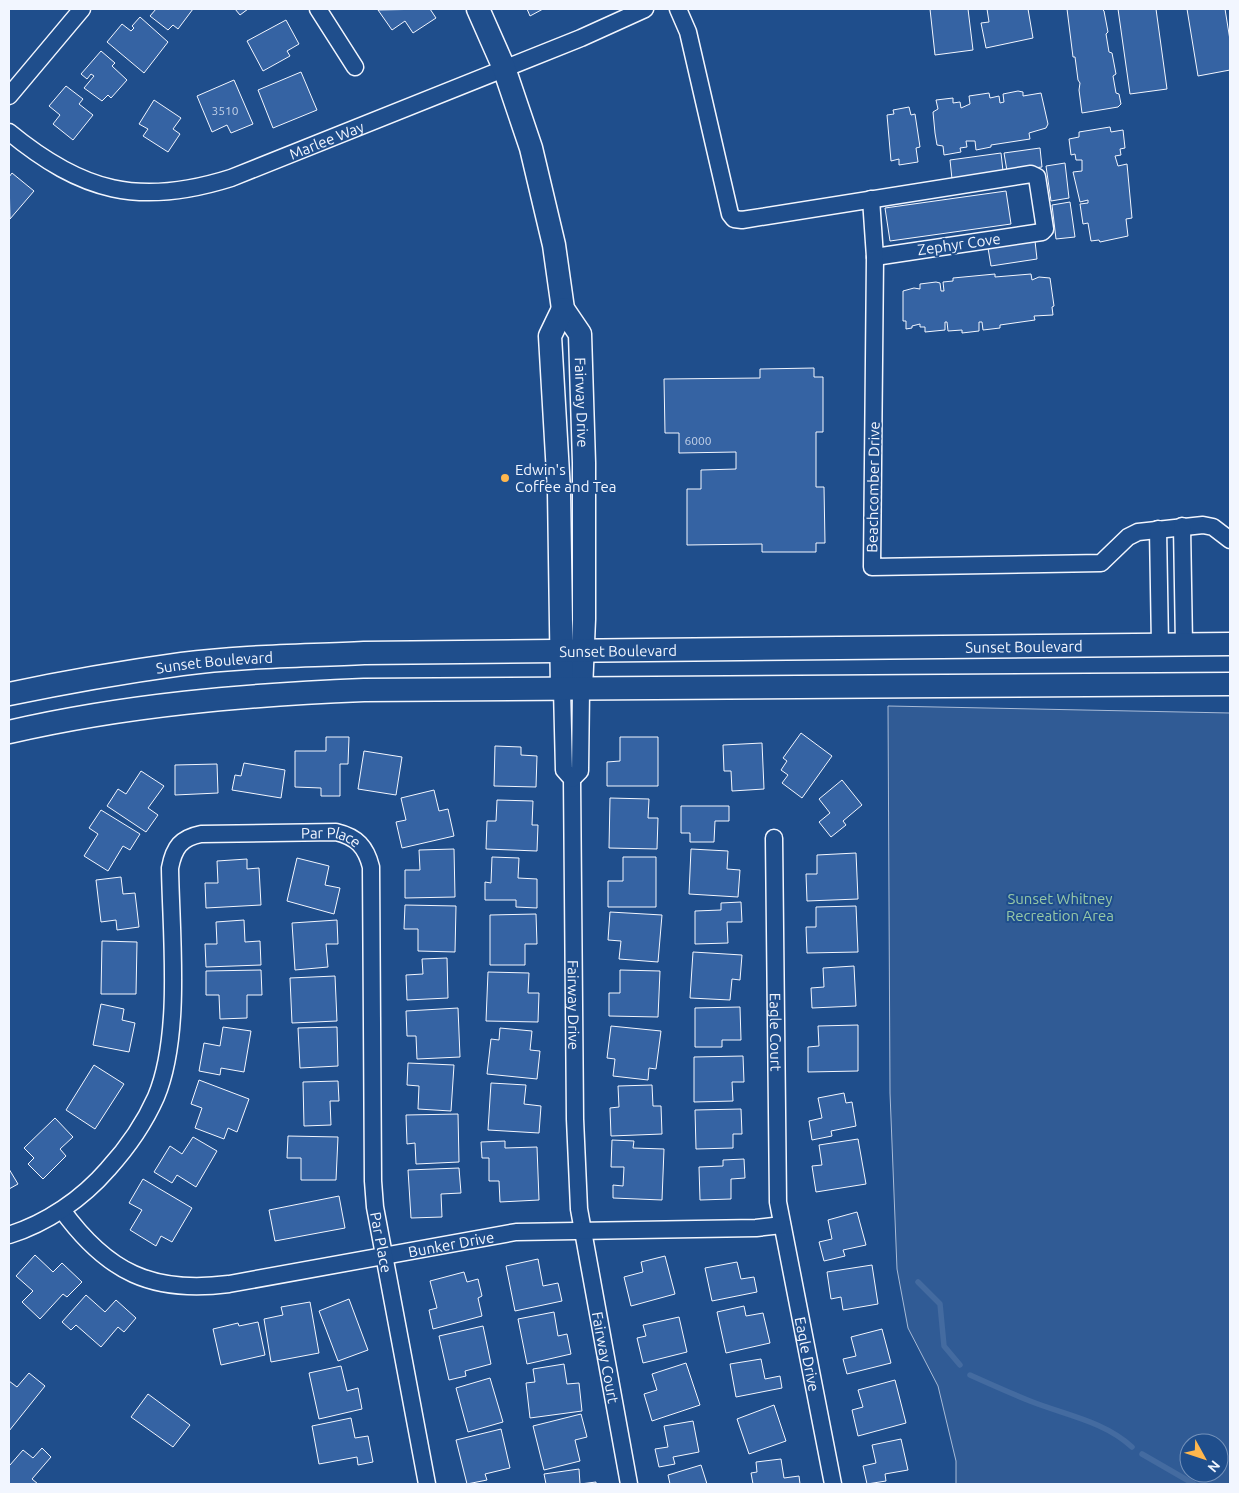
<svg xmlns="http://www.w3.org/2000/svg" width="1239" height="1493" font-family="Ubuntu,sans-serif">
<rect width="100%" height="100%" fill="#1f4e8c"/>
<path fill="#305b95" stroke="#a8bbd7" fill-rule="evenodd" d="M888 706 1230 713V1484H956V1461L938 1386 908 1328 897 1269 890 1093ZM1189 1443H1219V1473H1189Z"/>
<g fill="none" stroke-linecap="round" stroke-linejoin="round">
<path stroke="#446ba0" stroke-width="5.5" d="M918 1282 940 1304 944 1346 960 1365
M970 1375C990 1384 1010 1393 1030 1401 1065 1415 1104 1421 1132 1447
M1142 1454 1194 1484"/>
</g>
<path fill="#3563a3" stroke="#f2f6ff" d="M156 9H193L178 29 173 25 168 30 150 16Z
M235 9H248L240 15Z
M430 9 436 18 413 33 405 21 392 30 378 10Z
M527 9H543L530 16Z
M930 9H968L973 50 935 55Z
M987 9H1028L1033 38 986 48 981 23 989 22Z
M1067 9H1102L1104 11 1108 32 1106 34 1109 52 1112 53 1116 74 1113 76 1116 93 1119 94 1121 104 1118 107 1082 113 1079 90 1080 83 1078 80 1075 57H1073Z
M1118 9H1156L1167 89 1130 94Z
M1187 9H1225L1230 40V70L1198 76Z
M140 17 168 42 144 73 107 42 122 24 131 31 134 28 132 26Z
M286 20 299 44 287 51 290 56 263 71 247 41Z
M101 51 115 63 112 66 127 80 111 98 108 95 102 101 84 88 94 76 91 74 87 79 81 74Z
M301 72 317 110 273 128 258 90Z
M234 80 253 124 231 133 227 125 212 132 197 96Z
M66 86 83 99 79 104 93 115 73 140 53 124 60 115 49 106Z
M1018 91 1023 92V96L1041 93 1048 124 1046 128 1029 133 1030 139 991 145V147L976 150 975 141H966L967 147 960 148 961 152 944 155 943 146 937 145 935 133 933 112 938 109 936 100 953 98V103L960 102 961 108 970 104 969 96 989 93 990 98 999 96 1000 103 1004 102 1003 94Z
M154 100 181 118 173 129 180 134 168 152 143 136 148 129 139 124Z
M909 107 911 115 915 114 920 147 916 148 918 162 899 165V159L891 161 887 115 894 114 893 110Z
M1110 127 1111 132 1123 130 1125 148 1120 149 1121 155 1115 156 1118 166 1127 164 1132 218 1126 219 1128 236 1100 242 1099 240 1091 241 1088 223 1083 224 1080 204 1088 203V200L1080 202 1073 172 1082 171V160H1076L1075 154 1071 155 1069 139 1079 137V132Z
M1040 148 1042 167 1007 171 1004 153Z
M1001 153 1003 171 952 179 950 160Z
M1065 163 1069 198 1051 201 1046 166Z
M12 173 34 191 10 219 9 177Z
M1006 191 1011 224 890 241 885 208Z
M1070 202 1075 237 1056 239 1052 205Z
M1035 241 1037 259 991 266 988 248Z
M995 274V277L1031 274 1032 280 1039 277 1050 278 1054 306 1052 307 1053 315 1034 316 1035 320 1000 325V328L983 330 982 322H979V331L962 333V330L948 331 947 322H945V330L925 332V327H920V324L912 326V328L906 329V321H903V291L914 288 920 289V284L936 282 940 283 941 291H944L943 282 953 281V278Z
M814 368V377H823V432H816V487H824L825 543H816V552H762V544L687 545V489H701V470L736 469V452L679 453V433H665L664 379 760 378V369Z
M801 733 832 756 802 798 782 783 788 775 781 770 787 761 783 758Z
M326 737H349L348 764H340V796H321V788L295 787V751H326Z
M620 737H658V786H607V762L620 761Z
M762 743 764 789 732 791 731 771H724L723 745Z
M495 746 521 747V755L537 756 536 787 494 786Z
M364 751 402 757 396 795 358 789Z
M244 763 285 770 281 798 232 790 235 775 241 776Z
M217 764 218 793 175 795V765Z
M141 771 164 786 148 808 158 815 146 832 107 806 118 789 126 794Z
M842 780 862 805 843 821 846 825 831 837 819 822 830 813 819 799Z
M434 790 439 811 448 809 454 836 402 848 396 822 406 820 401 798Z
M610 798 649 799 648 818H658L657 849 609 848Z
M497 800 533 801 532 825H538L537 851 486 849 487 821H496Z
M681 806H729V821H715L714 842H690V833H681Z
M101 810 140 834 130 850 123 846 108 871 84 856 98 834 89 828Z
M454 849 455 897 405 898V870H420L419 850Z
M691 849 728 851 727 869 740 870 738 897 689 894Z
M856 853 858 899 807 901 806 874H817V855Z
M492 857 519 858 518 878 537 879V908L516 907V900H485V882L491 883Z
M623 857H656V907H608V881H623Z
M297 858 329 866 325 885 340 888 334 914 287 901Z
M247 859V869L259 868 261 905 206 908 205 883H218L217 861Z
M121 877 123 894 135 893 139 927 117 930 116 920 101 922 96 880Z
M741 902 742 922H727L728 943 695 944V911L721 910V903Z
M405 905 456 906 455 952 418 951V929H404Z
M856 906 858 952 807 953 806 927H816V907Z
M610 912 662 915 658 962 619 959 621 941 608 940Z
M536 914 537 944H525V965H490V915Z
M244 920 245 942 260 941 261 965 206 967 205 944H217L216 922Z
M337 920 338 944H326L328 967 295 970 292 923Z
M102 941 137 942 136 994H101Z
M693 952 742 955 740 980 732 979 730 1000 690 998Z
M447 958 448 998 407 1000 406 975 423 974 422 959Z
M854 966 856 1006 812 1008 811 988 824 987 823 968Z
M261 970 262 995H247V1018L220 1019 219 995H206V971Z
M620 970 660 971 658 1017 609 1016V993H620Z
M488 972 529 973 528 993H539L538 1022 486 1021Z
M335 976 337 1021 292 1023 290 978Z
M101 1004 124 1009 122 1020 135 1023 129 1052 93 1045Z
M740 1007 741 1040H722V1047H695V1008Z
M458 1008 460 1057 417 1059 416 1036H407L406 1011Z
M858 1025V1071L808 1072V1047L819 1046 818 1026Z
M611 1026 661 1031 656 1069 649 1068 648 1080 613 1076 615 1059 607 1058Z
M223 1027 251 1031 244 1072 221 1068 220 1075 199 1071 204 1043 220 1046Z
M337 1027 338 1066 300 1068 298 1028Z
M500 1028 532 1031 530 1050 540 1051 537 1079 487 1074 491 1039 499 1040Z
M743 1056 744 1082H732L733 1101 694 1102V1057Z
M408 1063 454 1065 451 1111 418 1109 419 1086 407 1085Z
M94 1065 124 1084 95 1129 66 1110Z
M199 1080 249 1099 237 1132 228 1128 224 1139 195 1128 202 1108 191 1104Z
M338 1081 339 1101H330L331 1125 304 1126 303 1082Z
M491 1083 526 1085 524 1104 541 1106 539 1133 488 1130Z
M652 1085 653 1106H661L662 1134 611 1136 610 1108 619 1107 618 1086Z
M844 1093 846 1103 852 1102 856 1126 831 1131 832 1136 812 1140 809 1121 822 1118 818 1098Z
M741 1109 742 1134H733V1148L696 1149 695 1110Z
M458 1114 459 1162 416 1164 415 1143 407 1144 406 1115Z
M55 1118 73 1137 60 1149 66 1156 43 1179 28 1164 34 1158 24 1148Z
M288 1136 338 1137 336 1180H301V1158H287Z
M193 1137 217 1151 196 1187 177 1175 172 1183 154 1172 170 1146 182 1154Z
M858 1139 866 1184 816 1192 812 1166 822 1165 819 1145Z
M612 1140 634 1141 633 1148 664 1149 662 1200 613 1198V1185L623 1186 624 1167H611Z
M505 1141V1148L537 1147 539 1200 500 1202 499 1181H489V1158H482L481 1142Z
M744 1159 745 1178 731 1179V1199L700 1200 699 1167 723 1166V1160Z
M459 1168 461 1193 441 1194 442 1217 411 1218 408 1170Z
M9 1169 18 1184 9 1189Z
M143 1179 192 1208 172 1242 161 1236 156 1246 130 1230 142 1210 129 1203Z
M339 1196 345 1228 275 1241 269 1210Z
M857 1212 866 1245 843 1250 845 1256 824 1261 819 1242 832 1239 828 1220Z
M35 1255 53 1272 62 1263 82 1282 67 1297 63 1294 40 1319 22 1302 33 1291 16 1276Z
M665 1256 675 1294 631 1306 624 1277 643 1272 641 1262Z
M538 1259 543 1286 558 1283 562 1301 515 1311 506 1266Z
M737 1262 741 1279 754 1277 757 1292 712 1301 705 1268Z
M872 1265 878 1304 843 1310 841 1297 831 1299 827 1272Z
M464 1272 467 1282 478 1279 482 1296 478 1298 482 1316 433 1329 429 1310 437 1308 430 1281Z
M86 1295 105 1312 116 1300 136 1318 124 1332 118 1327 101 1347 76 1325 71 1330 62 1322Z
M349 1299 368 1350 338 1361 319 1311Z
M310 1302 319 1353 271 1362 264 1319 283 1315 281 1307Z
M744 1306 746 1316 763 1313 770 1343 726 1353 717 1312Z
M554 1312 558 1336 567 1334 571 1354 527 1364 518 1319Z
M679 1317 687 1352 643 1363 637 1338 646 1336 643 1325Z
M258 1322 265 1355 221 1365 213 1329 238 1323 239 1326Z
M483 1326 491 1364 465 1371 466 1376 449 1380 439 1336Z
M882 1329 891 1363 847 1374 843 1359 856 1356 851 1337Z
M761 1359 765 1379 780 1376 782 1388 736 1397 730 1364Z
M686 1363 700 1405 652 1421 644 1394 657 1390 652 1374Z
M564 1364 567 1384 579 1383 582 1411 530 1418 526 1383 535 1382 533 1369Z
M341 1366 347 1391 358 1388 362 1409 319 1419 309 1373Z
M29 1373 45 1386 9 1431V1381L17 1387Z
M490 1378 503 1422 468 1432 456 1388Z
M895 1380 906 1423 858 1436 852 1410 863 1407 858 1390Z
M148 1394 190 1425 173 1447 131 1417Z
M774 1405 786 1441 749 1454 737 1419Z
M581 1414 587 1437 575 1440 580 1461 544 1470 533 1426Z
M351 1418 355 1438 368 1436 373 1462 358 1465 357 1457 319 1464 312 1426Z
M693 1421 699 1452 673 1457 675 1464 659 1467 655 1449 668 1447 664 1426Z
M501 1429 510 1468 485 1474 487 1480 467 1484 456 1440Z
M901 1439 908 1470 885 1474 886 1481 867 1484 863 1466 876 1463 872 1445Z
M42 1448 51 1457 32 1479 38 1484H9V1463L10 1465 23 1450 33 1458Z
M781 1459 784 1478 799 1476 800 1484H753L751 1473 757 1472 756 1462Z
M701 1465 707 1484H670L668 1475Z
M579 1469 580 1484 596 1482V1484H546L544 1474Z"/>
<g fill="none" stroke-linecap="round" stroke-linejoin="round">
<g stroke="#f2f6ff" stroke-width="19">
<g id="street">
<path d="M318 9 355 67"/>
<path d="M678 9 688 32 730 214 734 219 742 220 1031 174 1037 177 1045 229 1042 232 875 257"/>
<path d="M9 96 82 9"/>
<path id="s1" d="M9 132C82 192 139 207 231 178L581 38 645 9"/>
<path d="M871 199 875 257 872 567 1101 563 1128 537 1138 532 1203 525 1213 527 1230 540"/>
<path d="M1182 526 1184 645"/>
<path d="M1158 529 1160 645"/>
<path id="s2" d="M562 689 564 770 572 779 575 1119 579 1209 629 1484"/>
<path d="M572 779 580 771 581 690"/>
<path id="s3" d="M774 838 778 1202 833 1484"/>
<path id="s4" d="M62 1210C107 1272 152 1294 229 1284L516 1232 756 1228 782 1225"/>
<path id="s5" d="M9 1235C47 1223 82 1199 108 1169 128 1147 144 1124 156 1097 182 1035 171 935 170 868 174 847 181 838 201 834L336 832C357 837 366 847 371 867L373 1181 375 1207 427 1484"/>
</g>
</g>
<g stroke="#f2f6ff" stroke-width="25">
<g id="secondary">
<path id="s6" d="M478 9 504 68 531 148 554 245 563 309 580 334 584 463V619L581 690"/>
<path d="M562 689 559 491 550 336 563 309"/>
<path id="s7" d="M9 694C66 682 124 672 182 664 242 656 303 656 364 653L1230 644"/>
<path d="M9 732C126 705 244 695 364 690L1230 684"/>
</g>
</g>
<use href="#street" stroke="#1f4e8c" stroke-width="16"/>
<use href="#secondary" stroke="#1f4e8c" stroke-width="22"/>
</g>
<circle fill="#ffb74d" stroke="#1f4e8c" stroke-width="2" cx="505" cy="478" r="5"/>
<g text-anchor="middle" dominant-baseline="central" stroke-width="4" stroke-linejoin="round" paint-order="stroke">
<g font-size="12" fill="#c3d1e8">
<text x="225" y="110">3510</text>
<text x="698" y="440">6000</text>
</g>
<g font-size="15" fill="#f2f6ff" stroke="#1f4e8c">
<text stroke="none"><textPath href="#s1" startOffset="342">Marlee Way</textPath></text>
<text transform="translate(959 244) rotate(-8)">Zephyr Cove</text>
<text stroke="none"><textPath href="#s6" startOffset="412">Fairway Drive</textPath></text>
<text transform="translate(873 487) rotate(-89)">Beachcomber Drive</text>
<text stroke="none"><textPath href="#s7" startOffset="1018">Sunset Boulevard</textPath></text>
<text stroke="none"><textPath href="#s7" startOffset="612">Sunset Boulevard</textPath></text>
<text stroke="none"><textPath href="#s7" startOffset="208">Sunset Boulevard</textPath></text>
<text stroke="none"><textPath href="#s5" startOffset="619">Par Place</textPath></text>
<text stroke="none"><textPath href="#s2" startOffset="319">Fairway Drive</textPath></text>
<text stroke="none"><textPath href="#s3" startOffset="194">Eagle Court</textPath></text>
<text stroke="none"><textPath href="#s5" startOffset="1052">Par Place</textPath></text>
<text stroke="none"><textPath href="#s4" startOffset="420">Bunker Drive</textPath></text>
<text stroke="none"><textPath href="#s3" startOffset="519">Eagle Drive</textPath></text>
<text stroke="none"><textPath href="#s2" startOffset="674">Fairway Court</textPath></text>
</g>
<g font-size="15" fill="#f2f6ff" stroke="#1f4e8c" text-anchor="start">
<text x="515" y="469">Edwin's<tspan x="515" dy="17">Coffee and Tea</tspan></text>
</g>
<g font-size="15" fill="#97c8a6" stroke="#1f4e8c">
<text x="1060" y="898">Sunset Whitney<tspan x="1060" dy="17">Recreation Area</tspan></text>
</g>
</g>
<rect width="1239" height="1493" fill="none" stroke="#f2f6ff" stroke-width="20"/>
<g transform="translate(1204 1458) rotate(130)"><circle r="24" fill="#1f4e8c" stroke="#7391ba"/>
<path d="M0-4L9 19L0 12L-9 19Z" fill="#ffb74d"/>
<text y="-8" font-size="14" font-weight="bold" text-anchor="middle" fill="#f2f6ff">N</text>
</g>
</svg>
